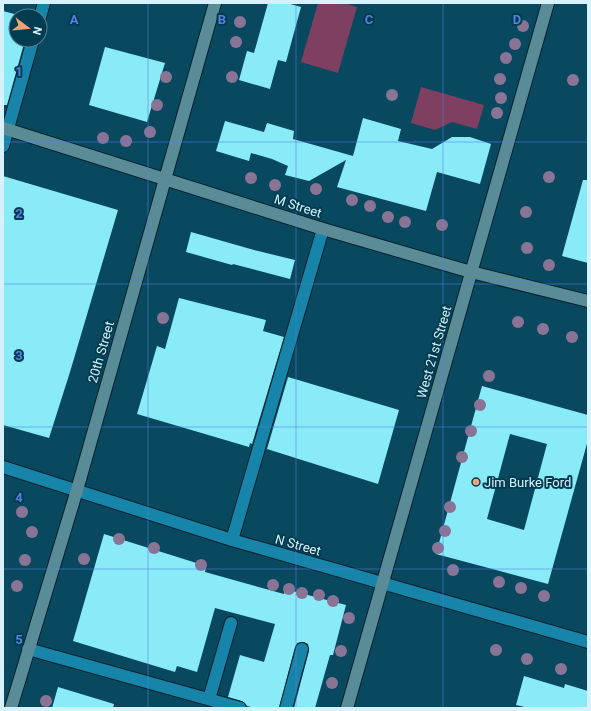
<svg xmlns="http://www.w3.org/2000/svg" width="591" height="711" font-family="Roboto,sans-serif">
<rect width="100%" height="100%" fill="#023c50"/>
<path fill="#09495f" fill-rule="evenodd" d="M3 3H588V708H3ZM16 16H40V40H16Z"/>
<path fill="#7e3f61" d="M318 3H344L357 7 338 73 301 62Z
M421 87 484 105 477 129 452 122 435 130 411 123Z"/>
<path fill="#89eaf8" fill-rule="evenodd" d="M268 3H287L301 7 286 62 278 60 270 89 239 80 247 51 254 53Z
M3 11 22 16H16V40H25L7 105H3Z
M105 47 165 63 147 122 89 105Z
M363 118 401 129 398 141 432 149 452 137H470L491 144 480 184 437 172 426 211 337 187 346 160 309 181 285 175 288 166 272 159 251 153 249 161 216 151 225 121 264 132 267 123 294 131 293 139 353 156Z
M3 176 118 210 70 372 49 438 3 425Z
M583 180H588V263L562 256Z
M191 232 254 250 295 260 290 279 233 264 232 265 186 252Z
M179 298 266 320 263 331 284 337 252 444 250 443 249 447 137 414 157 346 165 349Z
M288 377 399 410 378 484 267 449Z
M482 386 588 415V440L548 584 436 554ZM510 434 547 444 524 530 487 519Z
M104 534 206 566 205 572 284 594 285 589 346 605 333 655H330L315 708H294L309 651 308 644 304 642 297 643 295 647 279 708H255L247 706 242 701 228 697 240 655 264 662 275 624 215 608 197 672 177 666 175 672 73 641Z
M524 676 564 688 565 684 588 691V708H529L516 705Z
M58 687 114 704 113 708H52Z"/>
<g fill="none" stroke-linecap="round" stroke-linejoin="round">
<g stroke="#03222d" stroke-width="14">
<path id="lane" d="M40 17 44 3
M3 146 33 40
M232 540 323 229
M28 649 240 708
M209 699 231 623
M286 708 302 649"/>
</g>
<g stroke="#03222d" stroke-width="14">
<path id="street" d="M3 467 232 540 588 642"/>
</g>
<g stroke="#03222d" stroke-width="14">
<path id="secondary" d="M3 128 323 229 471 272 588 301
M11 708 77 490 215 3
M347 708 548 3"/>
</g>
<use href="#lane" stroke="#1784a9" stroke-width="12"/>
<use href="#street" stroke="#1784a9" stroke-width="12"/>
<use href="#secondary" stroke="#5a8c98" stroke-width="12"/>
</g>
<g fill="#8a7496">
<circle cx="240" cy="22" r="6"/>
<circle cx="523" cy="26" r="6"/>
<circle cx="236" cy="42" r="6"/>
<circle cx="515" cy="44" r="6"/>
<circle cx="506" cy="58" r="6"/>
<circle cx="166" cy="77" r="6"/>
<circle cx="232" cy="77" r="6"/>
<circle cx="500" cy="79" r="6"/>
<circle cx="573" cy="80" r="6"/>
<circle cx="392" cy="95" r="6"/>
<circle cx="501" cy="98" r="6"/>
<circle cx="157" cy="105" r="6"/>
<circle cx="497" cy="113" r="6"/>
<circle cx="150" cy="132" r="6"/>
<circle cx="103" cy="138" r="6"/>
<circle cx="126" cy="141" r="6"/>
<circle cx="549" cy="177" r="6"/>
<circle cx="251" cy="178" r="6"/>
<circle cx="275" cy="185" r="6"/>
<circle cx="316" cy="189" r="6"/>
<circle cx="352" cy="200" r="6"/>
<circle cx="370" cy="206" r="6"/>
<circle cx="526" cy="212" r="6"/>
<circle cx="388" cy="217" r="6"/>
<circle cx="405" cy="222" r="6"/>
<circle cx="442" cy="225" r="6"/>
<circle cx="527" cy="248" r="6"/>
<circle cx="549" cy="265" r="6"/>
<circle cx="163" cy="318" r="6"/>
<circle cx="518" cy="322" r="6"/>
<circle cx="543" cy="329" r="6"/>
<circle cx="572" cy="337" r="6"/>
<circle cx="489" cy="376" r="6"/>
<circle cx="480" cy="405" r="6"/>
<circle cx="471" cy="431" r="6"/>
<circle cx="462" cy="457" r="6"/>
<circle cx="450" cy="507" r="6"/>
<circle cx="22" cy="512" r="6"/>
<circle cx="445" cy="531" r="6"/>
<circle cx="32" cy="532" r="6"/>
<circle cx="119" cy="539" r="6"/>
<circle cx="154" cy="548" r="6"/>
<circle cx="438" cy="548" r="6"/>
<circle cx="84" cy="559" r="6"/>
<circle cx="25" cy="560" r="6"/>
<circle cx="201" cy="565" r="6"/>
<circle cx="453" cy="570" r="6"/>
<circle cx="499" cy="582" r="6"/>
<circle cx="273" cy="585" r="6"/>
<circle cx="17" cy="586" r="6"/>
<circle cx="521" cy="588" r="6"/>
<circle cx="289" cy="589" r="6"/>
<circle cx="302" cy="593" r="6"/>
<circle cx="319" cy="595" r="6"/>
<circle cx="544" cy="596" r="6"/>
<circle cx="333" cy="601" r="6"/>
<circle cx="349" cy="618" r="6"/>
<circle cx="496" cy="650" r="6"/>
<circle cx="341" cy="651" r="6"/>
<circle cx="527" cy="659" r="6"/>
<circle cx="561" cy="669" r="6"/>
<circle cx="332" cy="683" r="6"/>
<circle cx="46" cy="701" r="6"/>
</g>
<path fill="none" stroke="#557fe3" stroke-width="1" stroke-opacity="0.55" d="M148 3V708M296 3V708M443 3V708M3 142H588M3 284H588M3 427H588M3 569H588"/>
<circle fill="#f0a27a" stroke="#023c50" stroke-width="1.5" cx="476" cy="482" r="4"/>
<g text-anchor="middle" dominant-baseline="central" stroke-width="4" stroke-linejoin="round" paint-order="stroke">
<g font-size="13" fill="#d7f1fd" stroke="#023c50">
<text transform="translate(298 206) rotate(18)">M Street</text>
<text transform="translate(101 352) rotate(-74)">20th Street</text>
<text transform="translate(434 352) rotate(-74)">West 21st Street</text>
<text transform="translate(298 545) rotate(16)">N Street</text>
</g>
<g font-size="13" fill="#d7f1fd" stroke="#023c50" text-anchor="start">
<text x="484" y="482">Jim Burke Ford</text>
</g>
</g>
<g font-size="13" text-anchor="middle" font-weight="bold" fill="#557fe3" stroke="#023c50" stroke-width="4" stroke-linejoin="round" paint-order="stroke">
<text x="74" y="24">A</text>
<text x="222" y="24">B</text>
<text x="369" y="24">C</text>
<text x="517" y="24">D</text>
<text x="19" y="76">1</text>
<text x="19" y="218">2</text>
<text x="19" y="360">3</text>
<text x="19" y="502">4</text>
<text x="19" y="644">5</text>
</g>
<rect width="591" height="711" fill="none" stroke="#d7f1fd" stroke-width="8"/>
<g transform="translate(28 28) rotate(106)"><circle r="19" fill="#023c50" stroke="#578495"/>
<path d="M0-3L7 15L0 10L-7 15Z" fill="#f0a27a"/>
<text y="-6" font-size="11" font-weight="bold" text-anchor="middle" fill="#d7f1fd">N</text>
</g>
</svg>
